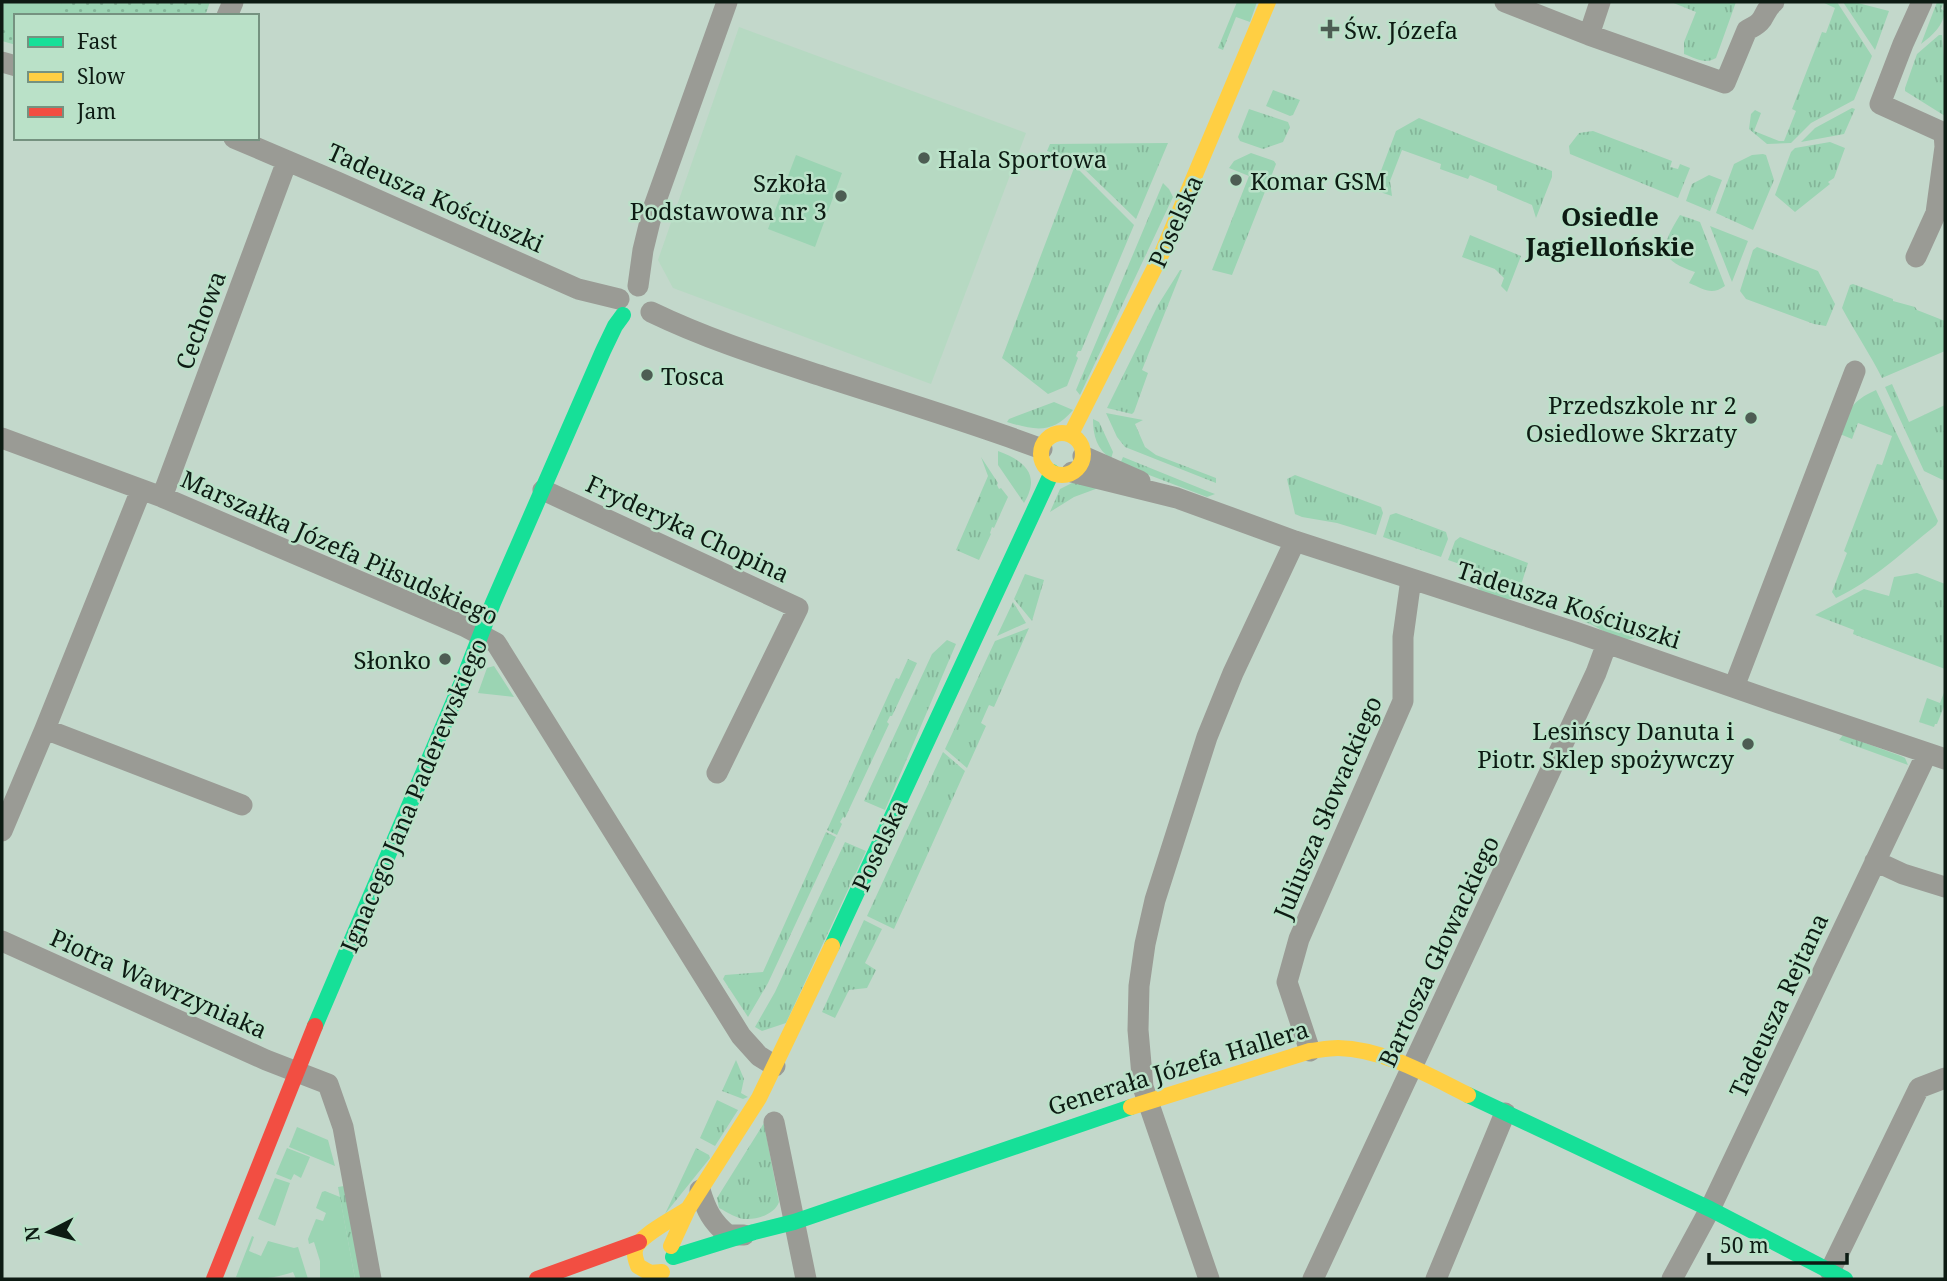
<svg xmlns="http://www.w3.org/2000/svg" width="1947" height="1281" font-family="'Noto Serif',serif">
<defs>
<pattern id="grass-tufts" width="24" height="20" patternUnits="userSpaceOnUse" patternTransform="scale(1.75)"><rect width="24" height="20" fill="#9bd4b3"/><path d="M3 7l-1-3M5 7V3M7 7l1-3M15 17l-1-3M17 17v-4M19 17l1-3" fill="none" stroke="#84b599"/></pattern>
<pattern id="park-dots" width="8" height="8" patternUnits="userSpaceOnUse" patternTransform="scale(1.75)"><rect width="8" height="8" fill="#9bd4b3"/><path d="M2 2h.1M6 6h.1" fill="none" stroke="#84b599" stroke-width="1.8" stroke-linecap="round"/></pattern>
</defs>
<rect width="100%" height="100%" fill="#c3d8cb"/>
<path fill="#b6d9c2" d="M739 27 1026 133 931 384 673 288 658 260Z"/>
<path fill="url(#grass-tufts)" d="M1237 2H1257L1250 22 1236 17 1223 50 1218 48Z
M1671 2H1736L1716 58C1705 65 1695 58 1684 54V42L1696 12Z
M1822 2H1837L1872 56 1854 100 1811 123 1791 143 1767 144 1749 129 1751 114 1755 110 1761 113 1754 131 1779 141H1784L1796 111 1792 109 1822 32 1826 33 1835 8Z
M1843 2H1854L1889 11 1875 50Z
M1937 2H1944L1941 9 1945 11C1943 26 1933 35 1921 44Z
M1939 35H1942L1945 68V116L1905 91V88L1917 54Z
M1273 90 1300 100 1293 115 1290 116 1266 106Z
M1852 108 1855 109 1844 134 1801 142 1815 128Z
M1249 109 1288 122 1290 127 1283 142 1263 149 1240 141 1238 137Z
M1419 118 1552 171V177L1536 218 1532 205 1497 190V186L1470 175 1468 179 1440 169 1441 164 1402 150 1390 181 1392 196 1383 193 1376 184 1396 131Z
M1593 131 1672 161 1670 167 1678 169 1680 164 1690 168 1678 198 1570 154 1569 146 1579 133Z
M1830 142 1845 148 1834 178 1828 182 1830 184 1795 212 1775 195 1791 152 1795 148Z
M1168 143 1136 219 1077 162 1047 151 1050 144Z
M1251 153 1274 161 1276 164 1232 275 1212 270 1249 176 1229 168 1234 161Z
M1763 154 1766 155 1774 180 1753 230 1716 213 1734 164 1752 155Z
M1074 168H1077L1134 225 1081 351H1078L1076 356 1078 358 1067 386 1048 394 1002 358Z
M1709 175 1722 180 1710 211 1686 201 1692 184Z
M1163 183 1169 189 1173 197 1080 395 1076 390Z
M1680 215 1700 222 1725 286C1711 296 1704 289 1689 283L1695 272C1655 259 1662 245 1680 215Z
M1710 226 1748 241 1732 282Z
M1470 235 1521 256 1507 292 1501 286 1504 278 1495 269 1462 257Z
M1757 247 1818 271 1835 304 1826 326 1814 324 1746 299 1740 291 1753 250Z
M1180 270H1182L1142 370 1148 373 1134 412 1132 414 1107 408 1158 305Z
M1853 284 1893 299V301L1915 307 1917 310 1945 321V351L1882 378C1870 354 1855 332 1842 308L1850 285Z
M1892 384 1909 422 1945 405V481L1924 471 1885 387Z
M1876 390 1938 521 1936 525C1904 551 1874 580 1836 598L1832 592 1847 553 1844 551 1877 464 1882 465 1892 436 1858 423 1852 439 1840 434C1850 409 1850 402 1876 390Z
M1054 402 1073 410C1052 435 1034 430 1007 422L1009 419Z
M1106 413 1143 420 1135 424 1145 447 1156 455 1216 478V483L1125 447 1117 437Z
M1093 419 1099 422 1113 452 1111 459C1097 449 1093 436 1093 419Z
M998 451C1025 461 1041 475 1024 503L998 465Z
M981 457 998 483 997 485 999 489 1001 488 1008 497 994 528 992 527 990 533 991 534 979 560 956 550 988 476Z
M1123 457 1207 491 1215 494 1207 497 1120 464Z
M1295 475 1381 507 1383 513 1376 535 1337 523 1302 517 1295 514 1287 479Z
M1076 481 1101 487 1074 497 1050 512 1060 489Z
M1396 513 1446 532 1448 539 1441 557 1383 537 1390 515Z
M1460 537 1528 563 1521 585 1448 560 1455 541Z
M1917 573 1945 584V669L1853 634 1854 630 1815 615 1864 589 1889 596 1894 577Z
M1025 574 1044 580 1032 621 1014 599Z
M1473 578 1518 594 1517 597C1511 600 1507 599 1500 598 1486 596 1478 593 1473 578Z
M1013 602 1026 623 997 636Z
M1586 618 1639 636C1620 647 1603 628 1585 622Z
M1029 628 994 707 989 705 981 723 986 726 967 768 945 749 995 641Z
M947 640 956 644 885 810 864 801 932 654Z
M908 659 917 663 892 716H890L887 722 889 724 845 818 843 817 840 822 842 824 837 835 827 830 896 678 899 679Z
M1945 690V704L1937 724H1935L1934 727 1919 722 1927 698 1940 703Z
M1843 735 1901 756 1905 758 1908 765 1839 740Z
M943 752 965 771 894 929 867 916Z
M826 832 836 837 768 983 748 1017 723 979 725 975 763 972Z
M845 842 866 851 786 1023 762 1031 755 1027 775 992Z
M864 920 882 929 865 963 876 970 867 988 849 990 835 1018 822 1012Z
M736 1060 744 1079 741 1093 748 1097 743 1099 722 1091Z
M717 1100 738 1110 715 1146 700 1138Z
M764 1123 779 1202C775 1214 757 1220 745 1219 737 1219 727 1212 719 1208L717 1198Z
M696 1148 709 1155 710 1158 665 1214Z
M344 1186 361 1279H355L338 1187Z"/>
<path fill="url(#park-dots)" d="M2 2H210L205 16H16V45L2 41Z"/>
<path fill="#9bd4b3" d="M2 2H62L58 16H16V33L2 29Z
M796 155 842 173 815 247 768 229Z
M494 666 514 697 478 693 487 668Z
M297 1127 328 1140 335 1166 289 1147Z
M287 1148 310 1157 301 1178 294 1174 291 1180 276 1174Z
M275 1178 290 1183 275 1226 258 1219Z
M325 1191 340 1197 355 1279H320V1261L314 1242 309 1244 308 1239 316 1219 323 1221 326 1213 316 1208 322 1192Z
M252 1236 254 1237 249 1251 261 1256 268 1241 294 1248 298 1247 308 1279H296L293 1272C276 1278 254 1281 236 1277Z"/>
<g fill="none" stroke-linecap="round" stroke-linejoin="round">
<path stroke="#9a9b95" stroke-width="21" d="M1505 2 1589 35 1725 83 1747 30C1769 20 1760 14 1774 2
M227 16 233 2
M1589 35 1600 2
M2 62 16 66
M234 138 337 182 578 289 619 299
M1916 257 1936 213 1945 147 1944 133 1880 104 1903 44 1922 2
M638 286 643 250 653 209 727 2
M651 312C707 339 764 357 822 376 896 400 970 422 1042 449
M2 438 162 497 464 626 496 643 741 1036 759 1056 775 1066
M1083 456 1140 481
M1072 472 1177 498 1295 541 1575 632 1779 703 1945 759
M543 490 798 608 717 773
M162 497 287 161
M1734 687 1855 371
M45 729 242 805
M2 831 45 729 141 490
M1875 861 1903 874 1945 887
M2 941 266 1060 328 1084 343 1127 371 1279
M1310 1051 1287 982 1299 939 1403 701V637L1411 579
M774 1122 806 1279
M700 1190C706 1210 712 1222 728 1235H744
M1830 1271 1919 1088 1945 1078
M1209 1279 1143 1087 1138 1030 1139 986 1145 944 1155 900 1207 737 1233 673 1295 541
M1313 1279 1596 673 1607 643
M1436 1279 1505 1113
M1672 1279 1710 1209 1927 753"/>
<path stroke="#16e098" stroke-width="16" d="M832 946 1052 472
M315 1026 465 675 493 603 603 351 615 326 623 315
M1468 1095 1710 1209 1845 1279
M673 1257 754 1232 794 1222 1131 1107"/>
<path stroke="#ffcf43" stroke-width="16" d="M1041 454a21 21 0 1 1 42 0a21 21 0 1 1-42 0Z
M1071 434 1162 253 1268 2
M1131 1107 1310 1051C1319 1050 1329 1048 1338 1048 1384 1049 1428 1075 1468 1095
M671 1246 688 1209 759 1098 832 946
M662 1272 650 1273 638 1266C636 1261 634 1255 635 1250 638 1236 676 1217 688 1209"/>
<path stroke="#f24e42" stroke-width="16" d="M214 1279 315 1026
M537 1279 639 1242"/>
</g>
<g fill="#4d5d53" stroke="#bae1c8" stroke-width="2.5">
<path d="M1326.5 18.5h7v7h7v7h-7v7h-7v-7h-7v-7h7z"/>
<circle cx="924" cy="158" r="7"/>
<circle cx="1236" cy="180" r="7"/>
<circle cx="841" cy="196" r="7"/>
<circle cx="647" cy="375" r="7"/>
<circle cx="1751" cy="418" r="7"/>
<circle cx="445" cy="659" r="7"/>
<circle cx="1748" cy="744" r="7"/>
</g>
<g text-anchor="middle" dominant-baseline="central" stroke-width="5" stroke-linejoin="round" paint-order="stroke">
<g font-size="24" fill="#0d1b13" stroke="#bae1c8" text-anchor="start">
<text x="1344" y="29">Św. Józefa</text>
<text x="938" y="158">Hala Sportowa</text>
<text x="1250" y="180">Komar GSM</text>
<text x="827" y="182" text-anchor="end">Szkoła<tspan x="827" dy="28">Podstawowa nr 3</tspan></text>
<text x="661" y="375">Tosca</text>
<text x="1737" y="404" text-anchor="end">Przedszkole nr 2<tspan x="1737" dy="28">Osiedlowe Skrzaty</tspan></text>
<text x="431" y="659" text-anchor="end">Słonko</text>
<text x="1734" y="730" text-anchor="end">Lesińscy Danuta i<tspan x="1734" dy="28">Piotr. Sklep spożywczy</tspan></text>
</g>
<g font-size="24" fill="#0d1b13" stroke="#bae1c8">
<text transform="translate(436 197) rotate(24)">Tadeusza Kościuszki</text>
<text transform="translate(1175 221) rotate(-66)">Poselska</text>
<text transform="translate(200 320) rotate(-70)">Cechowa</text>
<text transform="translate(688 528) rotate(25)">Fryderyka Chopina</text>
<text transform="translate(340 547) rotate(24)">Marszałka Józefa Piłsudskiego</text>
<text transform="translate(1569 604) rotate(18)">Tadeusza Kościuszki</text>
<text transform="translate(413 795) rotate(-67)">Ignacego Jana Paderewskiego</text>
<text transform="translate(1327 807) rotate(-67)">Juliusza Słowackiego</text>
<text transform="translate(879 845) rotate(-65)">Poselska</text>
<text transform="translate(1438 951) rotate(-65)">Bartosza Głowackiego</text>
<text transform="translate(159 983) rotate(24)">Piotra Wawrzyniaka</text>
<text transform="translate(1778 1005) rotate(-65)">Tadeusza Rejtana</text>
<text transform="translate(1178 1067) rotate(-17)">Generała Józefa Hallera</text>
</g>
<g font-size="26" font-weight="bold" fill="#0d1b13" stroke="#bae1c8">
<text x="1610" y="216">Osiedle<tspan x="1610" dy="30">Jagiellońskie</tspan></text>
</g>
</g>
<rect width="1947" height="1281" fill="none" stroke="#0d1b13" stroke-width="7"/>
<rect x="14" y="14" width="245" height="126" fill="#bae1c8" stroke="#759280" stroke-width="2"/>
<rect x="28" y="37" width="35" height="10" fill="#16e098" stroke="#759280" stroke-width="2"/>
<text x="77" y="49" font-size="21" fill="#0d1b13">Fast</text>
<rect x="28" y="72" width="35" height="10" fill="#ffcf43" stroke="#759280" stroke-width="2"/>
<text x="77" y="84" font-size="21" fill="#0d1b13">Slow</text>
<rect x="28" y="107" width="35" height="10" fill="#f24e42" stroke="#759280" stroke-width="2"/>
<text x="77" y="119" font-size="21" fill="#0d1b13">Jam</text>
<g transform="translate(49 1232) rotate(264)" stroke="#bae1c8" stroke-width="5" paint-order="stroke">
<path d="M0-5L12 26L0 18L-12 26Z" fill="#0d1b13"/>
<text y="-10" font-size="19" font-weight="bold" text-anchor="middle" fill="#0d1b13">N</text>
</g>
<path d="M1709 1253v10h138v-10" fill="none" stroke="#0d1b13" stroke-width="3.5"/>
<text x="1720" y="1253" font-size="21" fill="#0d1b13" stroke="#bae1c8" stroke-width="5" paint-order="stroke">50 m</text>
</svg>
